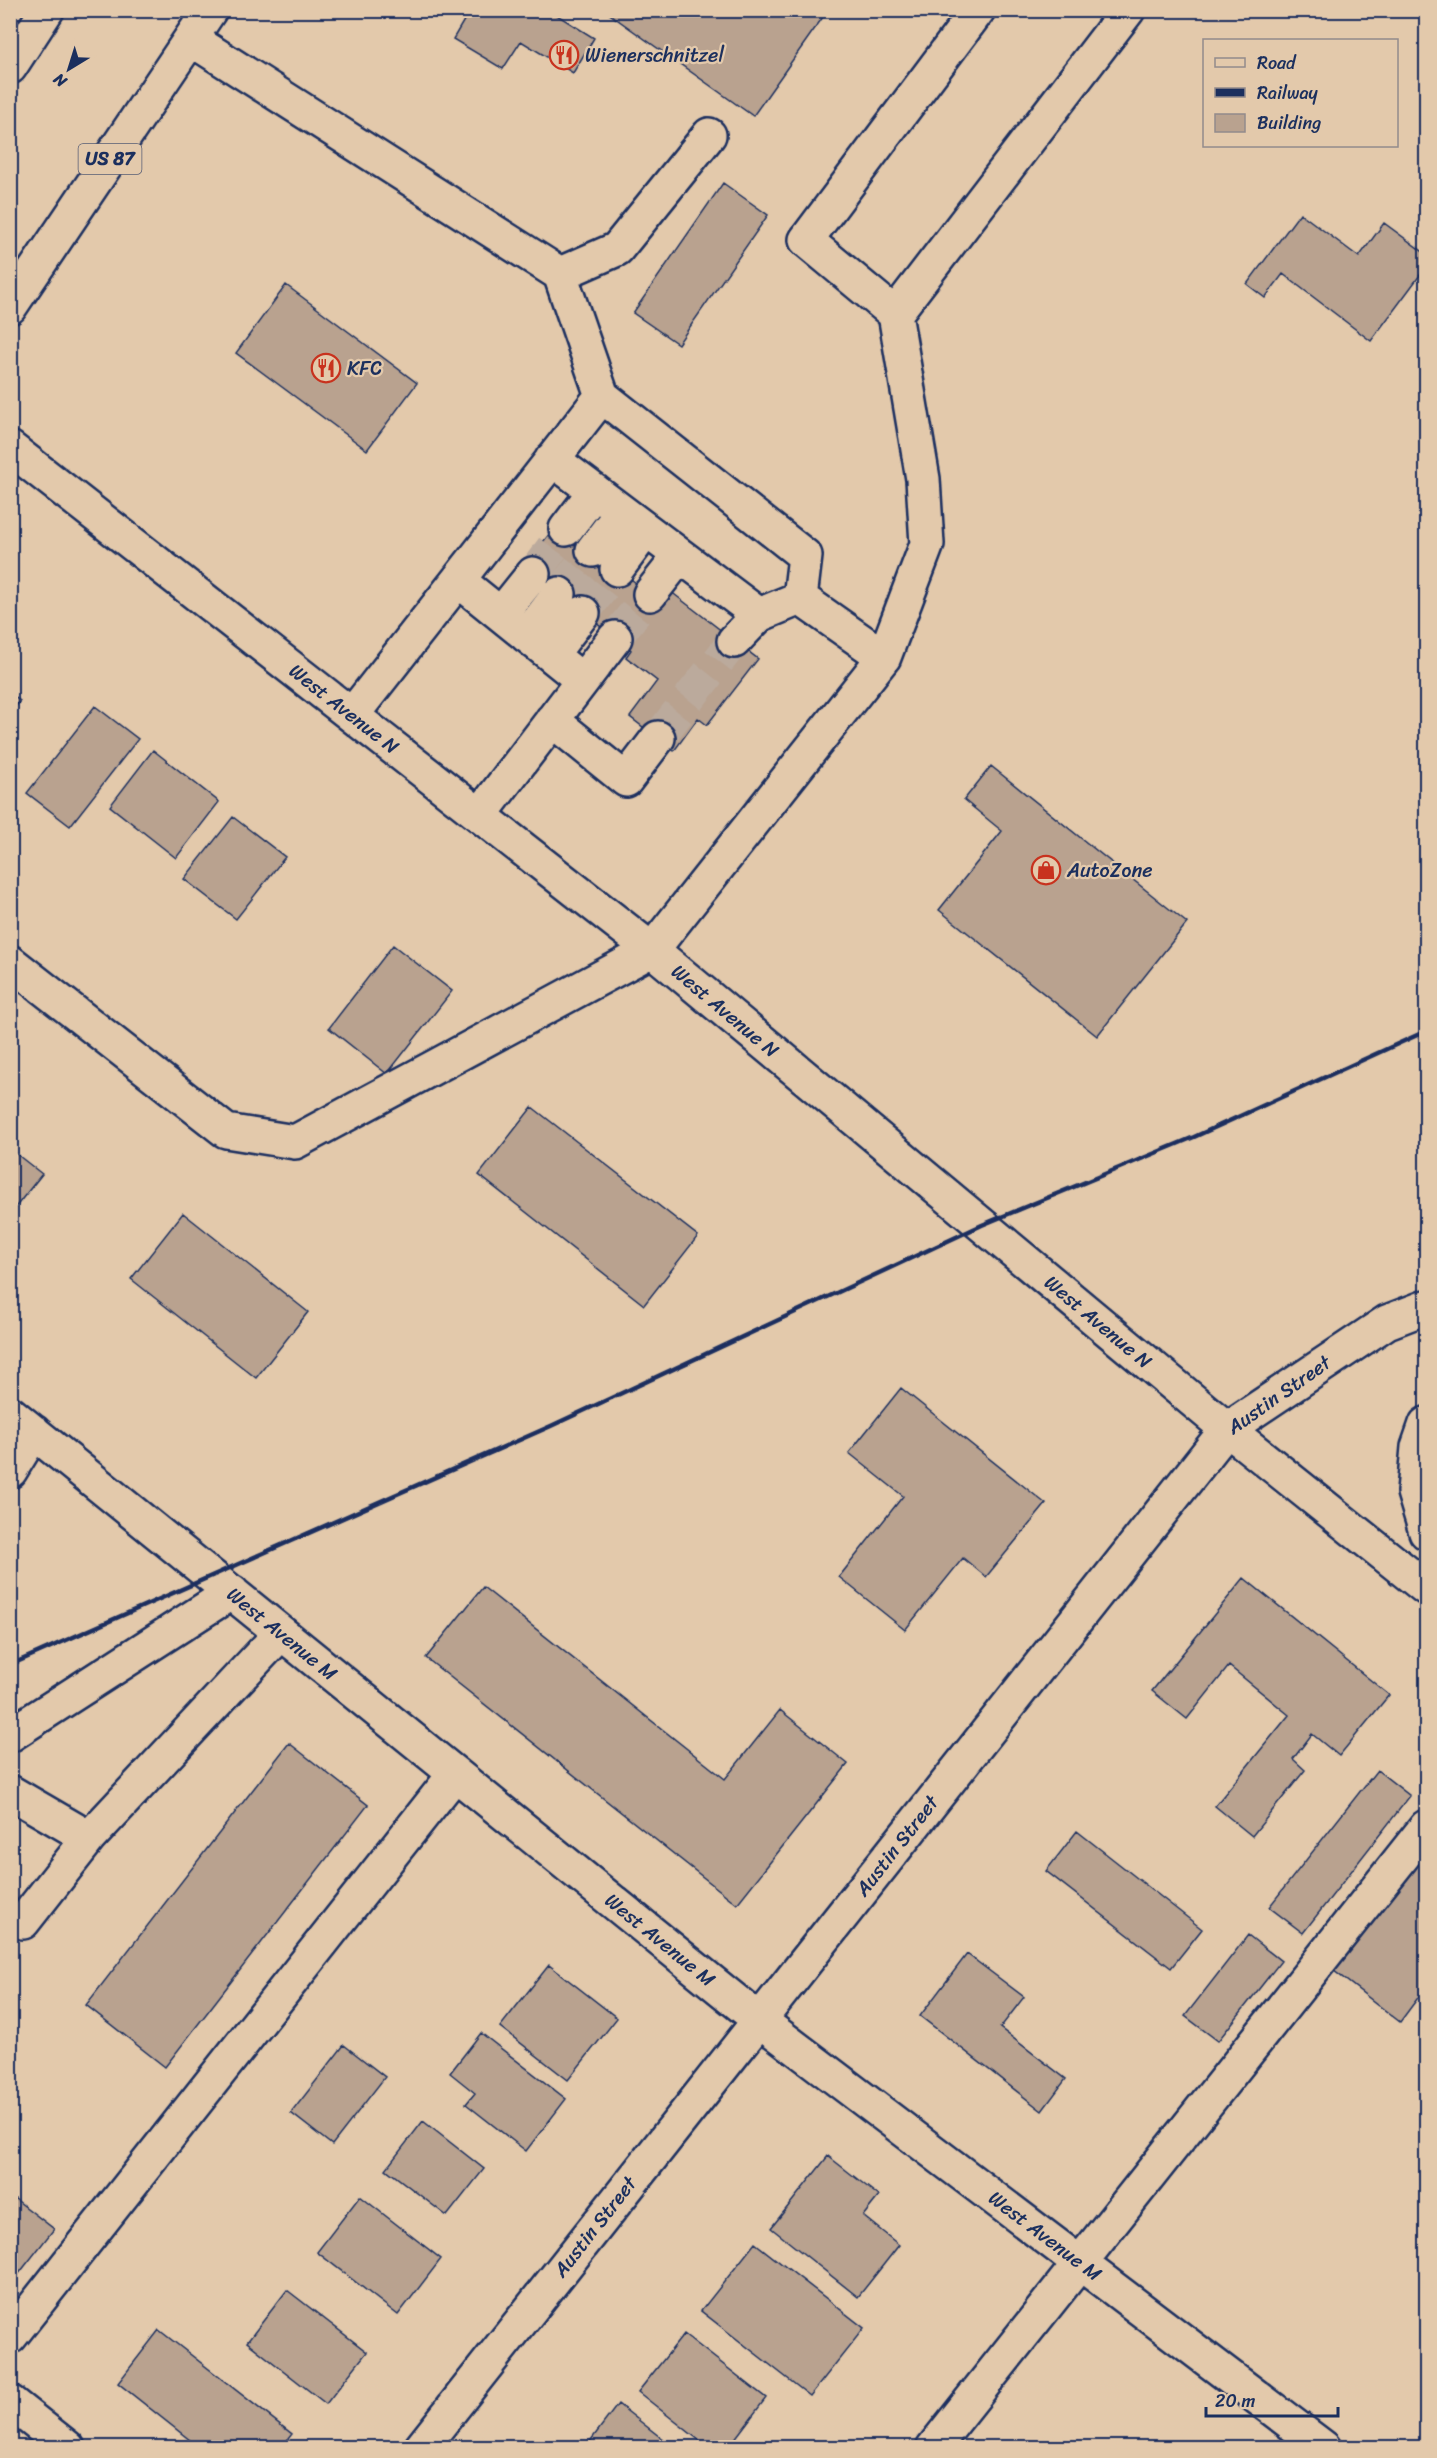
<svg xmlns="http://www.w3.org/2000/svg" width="1437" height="2458" font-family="Sriracha,sans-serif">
<rect width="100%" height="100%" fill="#e3c9ab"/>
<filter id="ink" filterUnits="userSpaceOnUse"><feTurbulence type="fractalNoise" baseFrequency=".0167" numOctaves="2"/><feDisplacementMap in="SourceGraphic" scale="12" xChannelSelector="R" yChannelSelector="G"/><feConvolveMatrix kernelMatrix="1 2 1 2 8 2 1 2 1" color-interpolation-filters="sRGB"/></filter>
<g filter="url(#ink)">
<path fill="#b9a28f" stroke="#1b2f5e" stroke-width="1.5" d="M470 10H549L594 38 573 73 521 41 503 69 453 39Z
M604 10H828L753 116Z
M723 183 768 215 678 344 633 313Z
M1300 213 1359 257 1384 223 1426 254V267L1371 341 1283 274 1265 298 1247 284Z
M286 285 417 383 367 450 236 353Z
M558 523 662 603 670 591 758 659 707 725 698 718 674 751 630 717 657 681 626 657 631 650 523 567Z
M10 694 20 701 10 714Z
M95 706 138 739 70 826 27 793Z
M153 750 219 802 176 858 110 806Z
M991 766 1187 923 1097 1036 939 910 1002 831 964 800Z
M233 817 285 857 236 919 184 879Z
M393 945 452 991 387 1074 329 1028Z
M532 1107 698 1236 644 1305 479 1175Z
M10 1149 42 1174 10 1214Z
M183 1213 308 1312 256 1378 131 1279Z
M901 1388 1046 1504 986 1577 963 1558 905 1630 839 1577 903 1496 849 1453Z
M1244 1578 1389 1695 1339 1756 1312 1734 1293 1759 1305 1770 1252 1836 1215 1806 1289 1715 1229 1666 1187 1719 1152 1691Z
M483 1587 725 1779 780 1710 848 1764 737 1904 426 1658Z
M289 1743 368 1805 165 2067 86 2005Z
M1377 1770 1410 1796 1303 1933 1269 1907Z
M1077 1831 1202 1929 1171 1968 1046 1871Z
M1426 1851V1987L1400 2022 1333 1970Z
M1248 1935 1281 1961 1218 2041 1185 2016Z
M967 1954 1024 1997 1000 2028 1066 2079 1042 2111 920 2016Z
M549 1965 617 2018 568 2080 500 2027Z
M481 2033 566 2099 526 2151 466 2104 475 2093 450 2073Z
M344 2045 385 2077 332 2145 291 2113Z
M423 2121 484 2169 447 2216 386 2169Z
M828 2156 879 2196 863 2216 899 2245 858 2297 771 2228Z
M10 2195 54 2229 10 2285Z
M360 2196 441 2259 398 2315 317 2252Z
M755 2243 864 2328 810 2396 701 2311Z
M287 2290 367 2352 326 2404 247 2342Z
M159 2330 292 2434 281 2448H200L118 2383Z
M684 2334 766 2398 728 2448H709L638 2392Z
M618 2404 674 2448H585Z"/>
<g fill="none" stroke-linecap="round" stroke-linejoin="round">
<path stroke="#bbaa9c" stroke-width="33" stroke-dasharray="33 16" stroke-linecap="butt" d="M533 574 566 529
M559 594 593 550
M583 613 617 569
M615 638 650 594
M658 738 734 641"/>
<g stroke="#1b2f5e" stroke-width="38">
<path id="minor" d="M191 39 560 274 602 396
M560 274 617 249 709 135
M895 314 806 240 978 10
M552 459 759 615 800 598
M566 529 595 491
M593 550 622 512
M617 569 646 530
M650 594 680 556
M501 614 533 574
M527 636 559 594
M734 641 759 615
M551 655 583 613
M582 680 458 580 602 396 805 556 800 598 884 657
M352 715 458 580
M552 720 626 780 658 738
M480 815 615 638
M10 962 226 1131 295 1142 652 950 884 657 927 544 923 479 895 314 1128 10
M10 1413 759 2020 1324 2448
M10 1471 34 1432
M10 1735 232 1592
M10 1792 89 1838
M23 1922 89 1838 281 1633
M10 2337 455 1774
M10 2402 68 2448
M421 2448 1227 1429 1387 1322 1426 1307
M933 2448 1426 1827"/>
</g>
<g stroke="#1b2f5e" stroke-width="38">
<path id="major" d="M10 67 47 10
M10 307 210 10
M10 448 652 950 1227 1429 1426 1588
M1426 1424 1418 1447 1414 1492 1426 1532"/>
</g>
<use href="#minor" stroke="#e3c9ab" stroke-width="33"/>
<use href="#major" stroke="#e3c9ab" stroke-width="33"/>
<path stroke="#1b2f5e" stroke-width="4.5" d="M10 1665 551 1426 982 1225 1194 1137 1426 1031"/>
</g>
</g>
<defs>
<g id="restaurant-ring" transform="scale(1.5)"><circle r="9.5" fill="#e3c9ab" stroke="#c8321e" stroke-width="1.5"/><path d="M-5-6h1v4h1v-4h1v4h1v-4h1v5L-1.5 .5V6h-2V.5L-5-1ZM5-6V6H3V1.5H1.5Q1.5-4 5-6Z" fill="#c8321e"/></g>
<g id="shop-ring" transform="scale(1.5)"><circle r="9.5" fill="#e3c9ab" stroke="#c8321e" stroke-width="1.5"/><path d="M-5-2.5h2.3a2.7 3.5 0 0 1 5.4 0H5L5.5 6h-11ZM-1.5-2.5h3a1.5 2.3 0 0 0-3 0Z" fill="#c8321e"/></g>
</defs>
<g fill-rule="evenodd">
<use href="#restaurant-ring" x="564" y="55"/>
<use href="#restaurant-ring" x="326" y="368"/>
<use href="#shop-ring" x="1046" y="870"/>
</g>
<g text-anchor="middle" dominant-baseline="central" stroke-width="4.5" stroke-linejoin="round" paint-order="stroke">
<rect fill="#e3c9ab" stroke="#575d75" stroke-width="1.5" x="78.5" y="144" width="63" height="30" rx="4.5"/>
<g font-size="18" font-weight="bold" fill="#1b2f5e">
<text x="110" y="159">US 87</text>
</g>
<g font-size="20" fill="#1b2f5e" stroke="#e3c9ab" text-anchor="start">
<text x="585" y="55">Wienerschnitzel</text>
<text x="347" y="368">KFC</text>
<text x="1067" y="870">AutoZone</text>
</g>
<g font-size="20" fill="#1b2f5e" stroke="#e3c9ab">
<text transform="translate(344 709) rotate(38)">West Avenue N</text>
<text transform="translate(725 1011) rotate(40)">West Avenue N</text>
<text transform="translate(1098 1322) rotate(40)">West Avenue N</text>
<text transform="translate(1279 1395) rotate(-35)">Austin Street</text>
<text transform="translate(282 1634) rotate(39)">West Avenue M</text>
<text transform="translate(897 1846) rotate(-52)">Austin Street</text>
<text transform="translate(660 1940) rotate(39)">West Avenue M</text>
<text transform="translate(595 2227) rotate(-52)">Austin Street</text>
<text transform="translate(1045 2236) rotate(37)">West Avenue M</text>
</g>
</g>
<rect width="1437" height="2458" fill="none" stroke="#e3c9ab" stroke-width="36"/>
<rect x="18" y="18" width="1401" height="2422" fill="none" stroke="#1b2f5e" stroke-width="2" filter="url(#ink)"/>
<rect x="1203" y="39" width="195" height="108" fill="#e3c9ab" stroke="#938b8c" stroke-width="1.5"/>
<rect x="1215" y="58" width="30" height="9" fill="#e3c9ab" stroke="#938b8c" stroke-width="1.5"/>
<text x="1257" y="69" font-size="18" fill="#1b2f5e">Road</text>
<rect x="1215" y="88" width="30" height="9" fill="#1b2f5e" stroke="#938b8c" stroke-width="1.5"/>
<text x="1257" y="99" font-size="18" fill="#1b2f5e">Railway</text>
<rect x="1215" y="114" width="30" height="18" fill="#b9a28f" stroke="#938b8c" stroke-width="1.5"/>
<text x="1257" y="129" font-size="18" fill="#1b2f5e">Building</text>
<g transform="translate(69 69) rotate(218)" stroke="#e3c9ab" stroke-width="4.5" paint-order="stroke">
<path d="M0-4.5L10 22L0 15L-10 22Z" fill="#1b2f5e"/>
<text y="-9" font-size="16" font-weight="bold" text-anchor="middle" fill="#1b2f5e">N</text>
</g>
<path d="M1206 2407v9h132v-9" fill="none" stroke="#1b2f5e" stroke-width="3"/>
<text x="1215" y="2407" font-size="18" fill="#1b2f5e" stroke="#e3c9ab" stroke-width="4.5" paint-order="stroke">20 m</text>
</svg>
